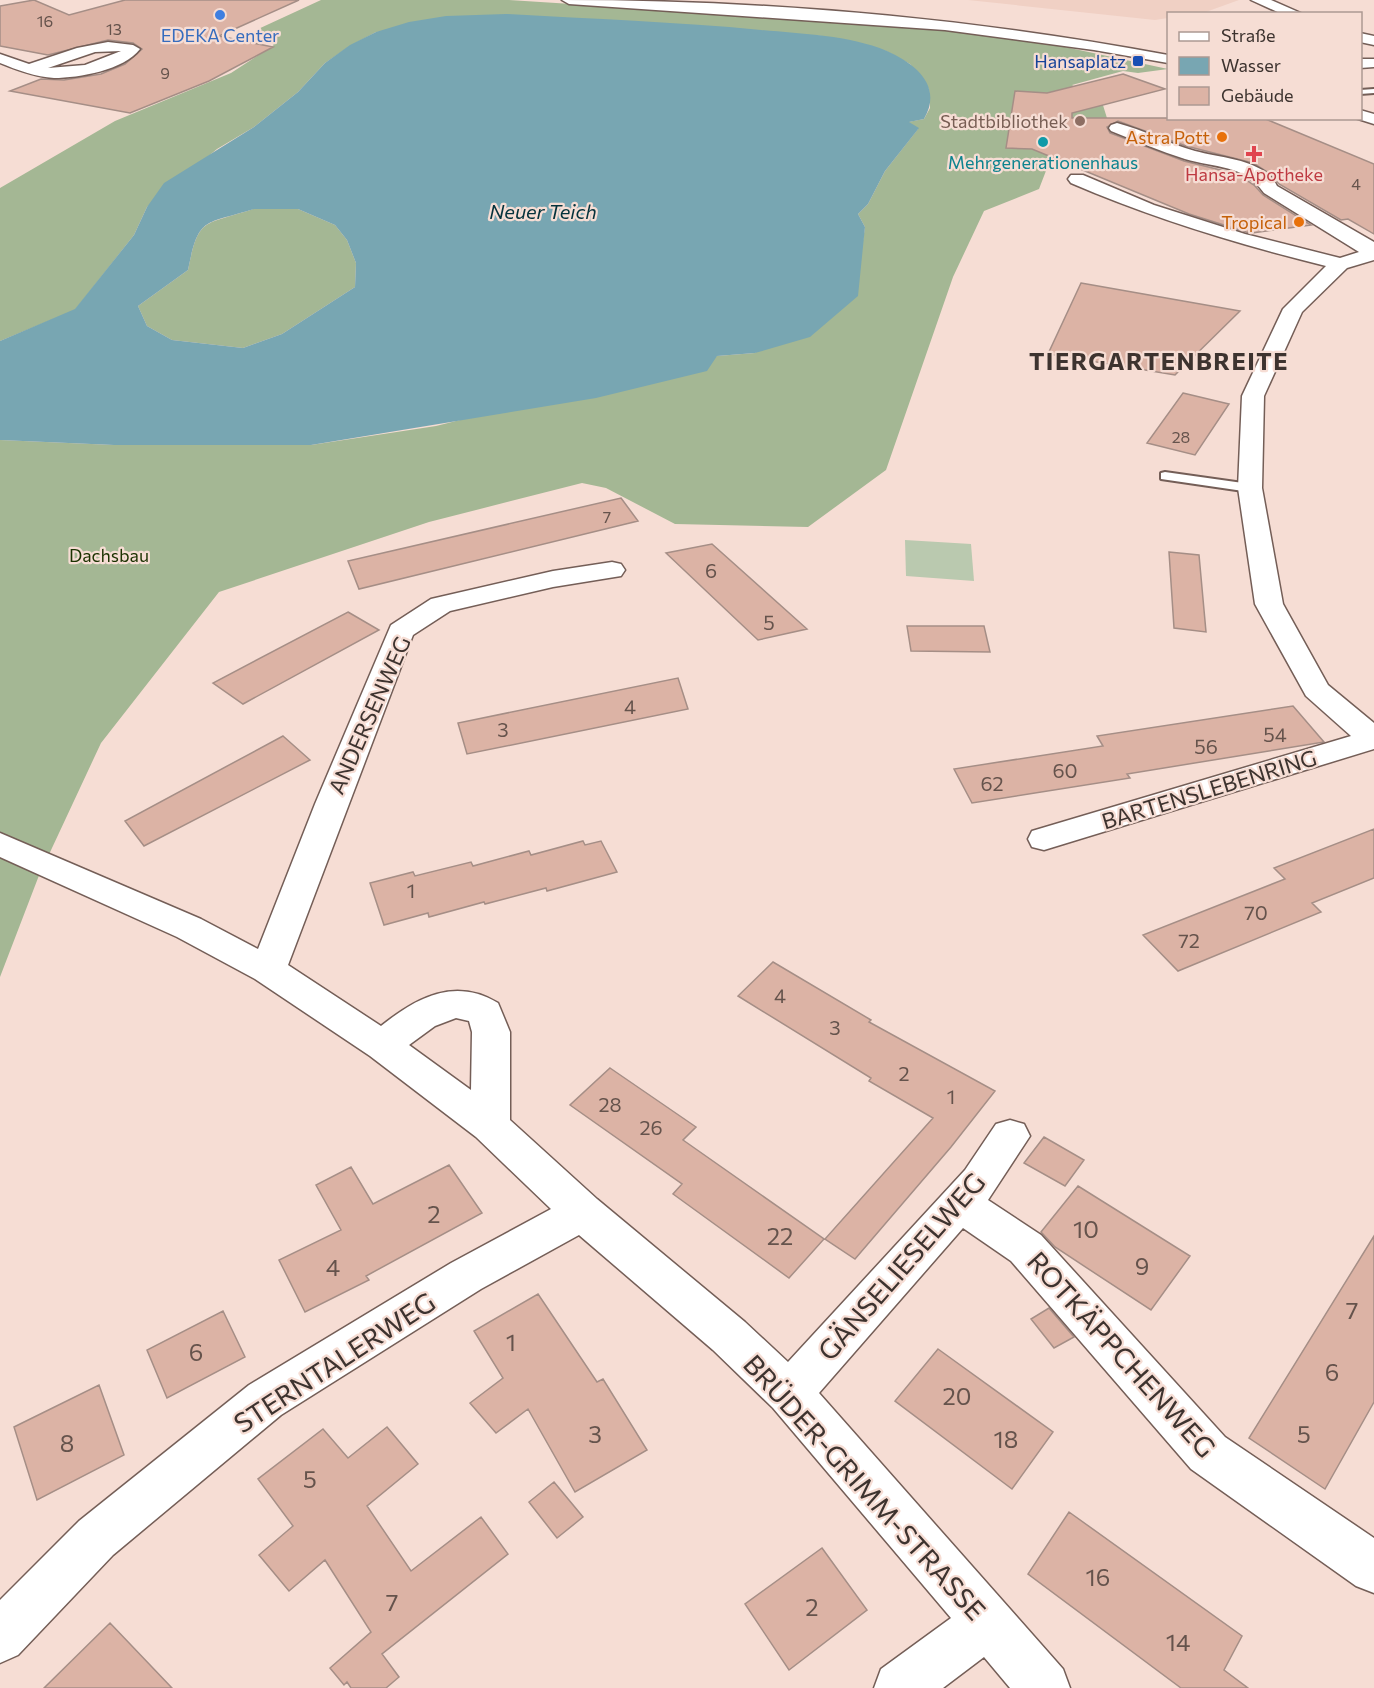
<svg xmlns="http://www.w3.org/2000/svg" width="1374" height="1688" font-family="Commissioner,sans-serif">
<rect width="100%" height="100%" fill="#f6ddd4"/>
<path fill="#f0d0c4" d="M968 0H1239L1203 13 1168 14V18L1155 20Z"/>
<path fill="#bac9af" d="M905 540 971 544 974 581 906 576Z"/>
<path fill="#a4b794" d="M321 0H509L934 27 1023 38 1168 69 1138 73 1123 71 1072 85 1102 102 1111 131 1089 150 1049 163 1039 189 984 211 953 277 886 470 808 527 675 524 606 488 582 483 429 522 219 592 101 743 38 878 0 977V440L114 445H311L436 426 717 356 755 353 862 247 865 227 858 214 868 204 885 171 918 129 908 122 924 119 930 108 929 89 910 64 886 51 822 36 583 19 376 32 350 46 325 63 298 92 254 127 217 149 147 207 134 235 75 310 0 341V188L115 121 231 73 274 45 256 30Z
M253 209H298L335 225 347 240 356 263 355 287 282 334 243 348 172 340 147 326 138 306 188 270C199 216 203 226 253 209Z"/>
<path fill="#78a6b2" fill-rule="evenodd" d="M506 14C591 19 676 22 761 30 802 34 848 35 887 51 916 64 943 86 924 119L909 122 919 128 885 171 868 204 858 214 865 227 858 296 810 337 755 353 717 356 707 371 596 398 311 445H114L0 440V341L75 309 134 235 147 207 164 183 254 127 298 92 325 63 350 45 376 32 409 22 446 16ZM254 209H298L335 225 347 240 356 263 355 287 282 334 243 348 172 340 147 326 138 306 188 270C199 216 203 225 254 209Z"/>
<path fill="#dcb3a5" stroke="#a58e86" stroke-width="1.5" d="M34 0 69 15 125 0H299L219 36 273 47 209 81 130 113 10 91 41 79 64 80 101 74 125 64 142 49 133 43 108 40 48 55 0 46V6Z
M1123 74 1165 89 1072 113V118H1263L1280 125 1374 164V234L1348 219 1341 220 1279 184 1272 175 1253 163 1186 146 1118 121 1107 127 1110 133 1184 161 1237 174 1254 185 1263 195 1311 225 1252 233 1246 232 1189 214 1032 149 1006 148 1015 91 1047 93Z
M1081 283 1240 311 1175 375 1048 354Z
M1183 393 1229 404 1195 455 1147 443Z
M621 498 638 521 359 589 348 561Z
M712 544 807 629 758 640 666 553Z
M1169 552 1199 555 1206 632 1174 628Z
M348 612 379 630 243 704 213 683Z
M907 626H984L990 652 911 651Z
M678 678 688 709 467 754 458 723Z
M1293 706 1324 742 1127 774 1130 778 972 803 954 769 1103 746 1097 736Z
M283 736 310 760 144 846 125 821Z
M1374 829V878L1312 903 1321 912 1178 971 1143 935 1285 879 1274 868Z
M583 841 585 845 601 841 617 872 547 891 546 888 485 904 484 902 429 917 428 913 384 925 370 883 413 872 415 876 471 862 473 866 529 851 531 855Z
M773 962 871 1020 869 1022 995 1091 951 1147 855 1259 825 1239 933 1118 869 1081 871 1078 738 996Z
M610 1068 696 1127 683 1140 824 1239 789 1278 673 1194 682 1184 570 1105Z
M1044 1137 1084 1160 1065 1186 1024 1163Z
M449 1165 482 1213 366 1276 369 1280 305 1312 279 1260 341 1230 316 1185 351 1167 373 1204Z
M1078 1186 1190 1256 1151 1310 1055 1247 1041 1232Z
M1374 1236V1402L1325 1489 1249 1438Z
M538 1294 597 1382 603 1379 647 1450 575 1492 528 1409 496 1433 470 1403 503 1378 474 1331Z
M1049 1308 1074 1337 1054 1348 1031 1319Z
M223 1311 245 1357 167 1398 147 1350Z
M938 1349 1053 1432 1012 1489 895 1401Z
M99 1385 124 1455 37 1500 14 1427Z
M387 1427 418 1464 367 1506 411 1571 481 1517 508 1554 382 1654 399 1677 386 1688H351L347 1682 344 1685 330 1668 371 1632 325 1560 289 1591 259 1555 293 1526 258 1479 323 1429 348 1458Z
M554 1482 583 1517 557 1538 529 1502Z
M1069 1512 1242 1636 1224 1670 1248 1688H1181L1028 1574Z
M822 1548 867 1610 789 1670 745 1604Z
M110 1623 172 1688H44Z"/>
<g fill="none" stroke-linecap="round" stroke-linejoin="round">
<g stroke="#745e57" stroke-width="4">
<path id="lane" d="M1374 89V93L1360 94V90Z
M1165 472 1250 484 1256 488 1250 492 1161 479V473Z"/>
</g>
<g stroke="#745e57" stroke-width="3">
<path id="street" d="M1251 0H1271L1303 14H1282Z
M1360 33 1374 36V45L1360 42Z
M108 42 133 45 140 49C124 70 79 78 54 78 36 77 17 70 0 63V54L29 64 77 48ZM121 51 85 65 48 68 95 52Z
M1360 59H1374V67L1360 68Z
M1117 123C1144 130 1169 144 1195 151 1220 158 1264 159 1277 186L1374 242V260L1347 268 1302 312 1264 396 1262 488 1283 604 1328 685 1374 723V749L1044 850 1032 847 1028 839 1032 831 1351 736 1306 696 1255 604 1238 488 1242 396 1283 309 1326 266C1237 244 1155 219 1071 183L1068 179 1071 175H1083L1154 205 1245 234 1340 258 1359 252 1264 193C1244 164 1214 168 1185 159 1160 151 1136 141 1111 131L1109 128 1111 125Z
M612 562 621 564 625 570 621 576 553 587 450 611 413 635 288 965 381 1026C417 997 455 977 498 1003L510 1032V1120L597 1199 745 1322 788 1362 965 1170 996 1124 1010 1120 1024 1124 1030 1136 988 1200 1041 1235 1225 1437 1374 1538V1593L1356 1586 1191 1469 1011 1261 963 1228 819 1393 1063 1669 1070 1688H1010L984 1657 943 1688H874L881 1669 951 1618 773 1408 713 1350 579 1235 481 1289 281 1415 113 1555 18 1655 0 1663V1600L79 1521 249 1385 451 1263 551 1209 476 1137 370 1056 255 979 177 937 0 857V833L201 919 258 949 315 804 391 625 431 599 553 571ZM456 1018 469 1021 472 1032 471 1090 409 1045 435 1026Z"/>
</g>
<g stroke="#745e57" stroke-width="3">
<path id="secondary" d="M562 0C765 0 969 18 1168 55V63L1094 50 945 30 569 4Z
M1360 110 1374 114V124L1355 118H1360Z"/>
</g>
<use href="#lane" fill="#fff" fill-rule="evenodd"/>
<use href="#street" fill="#fff" fill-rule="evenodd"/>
<use href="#secondary" fill="#fff" fill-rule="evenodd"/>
</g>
<circle fill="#3f7fe0" stroke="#f6ddd4" stroke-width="2" cx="220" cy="15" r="6"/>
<rect fill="#1a4fb4" stroke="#f6ddd4" stroke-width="2" x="1132" y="55" width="12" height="12" rx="3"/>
<circle fill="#8d6e63" stroke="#f6ddd4" stroke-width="2" cx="1080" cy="121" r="6"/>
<g fill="#e8710a" stroke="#f6ddd4" stroke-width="2">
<circle cx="1222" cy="137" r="6"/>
<circle cx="1299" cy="222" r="6"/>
</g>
<circle fill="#0f9aa8" stroke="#f6ddd4" stroke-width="2" cx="1043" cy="142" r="6"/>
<path fill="#e0444e" stroke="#f6ddd4" stroke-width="2" d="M1251 145h6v6h6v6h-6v6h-6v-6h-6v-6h6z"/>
<g text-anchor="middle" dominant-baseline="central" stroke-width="4.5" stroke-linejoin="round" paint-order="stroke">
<g font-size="16" fill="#65534c">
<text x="45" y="20">16</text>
<text x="114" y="28">13</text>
<text x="165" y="72">9</text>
<text x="1356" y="183">4</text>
<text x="1181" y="436">28</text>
<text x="607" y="516">7</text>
</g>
<g font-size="18" fill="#366cbe" stroke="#f6ddd4">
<text x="220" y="35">EDEKA Center</text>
</g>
<g font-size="18" fill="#164399" stroke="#f6ddd4" text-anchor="end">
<text x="1126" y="61">Hansaplatz</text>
</g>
<g font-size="18" fill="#785e54" stroke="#f6ddd4" text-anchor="end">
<text x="1068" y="121">Stadtbibliothek</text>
</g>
<g font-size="18" fill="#c56008" stroke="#f6ddd4" text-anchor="end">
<text x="1210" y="137">Astra Pott</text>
<text x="1287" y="222">Tropical</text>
</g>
<g font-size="18" fill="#0d838f" stroke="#f6ddd4">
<text x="1043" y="162">Mehrgenerationenhaus</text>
</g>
<g font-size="18" fill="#be3a42" stroke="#f6ddd4">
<text x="1254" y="174">Hansa-Apotheke</text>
</g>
<g font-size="18" fill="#1b3200" stroke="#f6ddd4">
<text x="109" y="555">Dachsbau</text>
</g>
<g font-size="20" font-style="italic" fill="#04323c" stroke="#f6ddd4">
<text x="543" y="211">Neuer Teich</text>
</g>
<g font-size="20" fill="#65534c">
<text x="711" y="570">6</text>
<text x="769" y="622">5</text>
<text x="630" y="706">4</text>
<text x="503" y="729">3</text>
<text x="1275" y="734">54</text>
<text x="1206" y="746">56</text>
<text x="1065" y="770">60</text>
<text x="992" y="783">62</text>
<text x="411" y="890">1</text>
<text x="1256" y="912">70</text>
<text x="1189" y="940">72</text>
<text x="780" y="995">4</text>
<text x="835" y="1027">3</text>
<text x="904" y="1073">2</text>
<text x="951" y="1096">1</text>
<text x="610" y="1104">28</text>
<text x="651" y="1127">26</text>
</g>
<g font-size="22" fill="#3d332f" stroke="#f6ddd4">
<text transform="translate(369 715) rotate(-66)">ANDERSENWEG</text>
<text transform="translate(1209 789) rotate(-17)">BARTENSLEBENRING</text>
</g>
<g font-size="24" font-weight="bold" letter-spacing="1.5" fill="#3d332f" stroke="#f6ddd4">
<text x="1159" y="360">TIERGARTENBREITE</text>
</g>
<g font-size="24" fill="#65534c">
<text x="434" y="1213">2</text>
<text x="1086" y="1228">10</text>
<text x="780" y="1235">22</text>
<text x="1142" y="1265">9</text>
<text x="333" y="1266">4</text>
<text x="1352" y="1309">7</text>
<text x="511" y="1341">1</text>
<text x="196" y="1351">6</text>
<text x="1332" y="1371">6</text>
<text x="957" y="1395">20</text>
<text x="595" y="1433">3</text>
<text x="1304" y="1433">5</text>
<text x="1006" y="1438">18</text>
<text x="67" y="1442">8</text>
<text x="310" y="1478">5</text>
<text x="1098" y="1576">16</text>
<text x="392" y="1601">7</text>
<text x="812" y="1606">2</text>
<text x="1178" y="1641">14</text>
</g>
<g font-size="27" fill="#3d332f" stroke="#f6ddd4">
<text transform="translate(901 1266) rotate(-49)">GÄNSELIESELWEG</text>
<text transform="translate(1122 1354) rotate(48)">ROTKÄPPCHENWEG</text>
<text transform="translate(334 1362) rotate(-33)">STERNTALERWEG</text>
<text transform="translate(865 1487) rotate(48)">BRÜDER-GRIMM-STRASSE</text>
</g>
</g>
<rect x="1167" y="12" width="195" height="108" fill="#f6ddd4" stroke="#ac9992" stroke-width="1.5"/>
<rect x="1179" y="32" width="30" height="9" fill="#ffffff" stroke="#ac9992" stroke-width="1.5"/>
<text x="1221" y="42" font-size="18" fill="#3d332f">Straße</text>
<rect x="1179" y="57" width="30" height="18" fill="#78a6b2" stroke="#ac9992" stroke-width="1.5"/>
<text x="1221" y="72" font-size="18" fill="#3d332f">Wasser</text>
<rect x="1179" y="87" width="30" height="18" fill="#dcb3a5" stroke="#ac9992" stroke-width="1.5"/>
<text x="1221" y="102" font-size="18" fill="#3d332f">Gebäude</text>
</svg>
